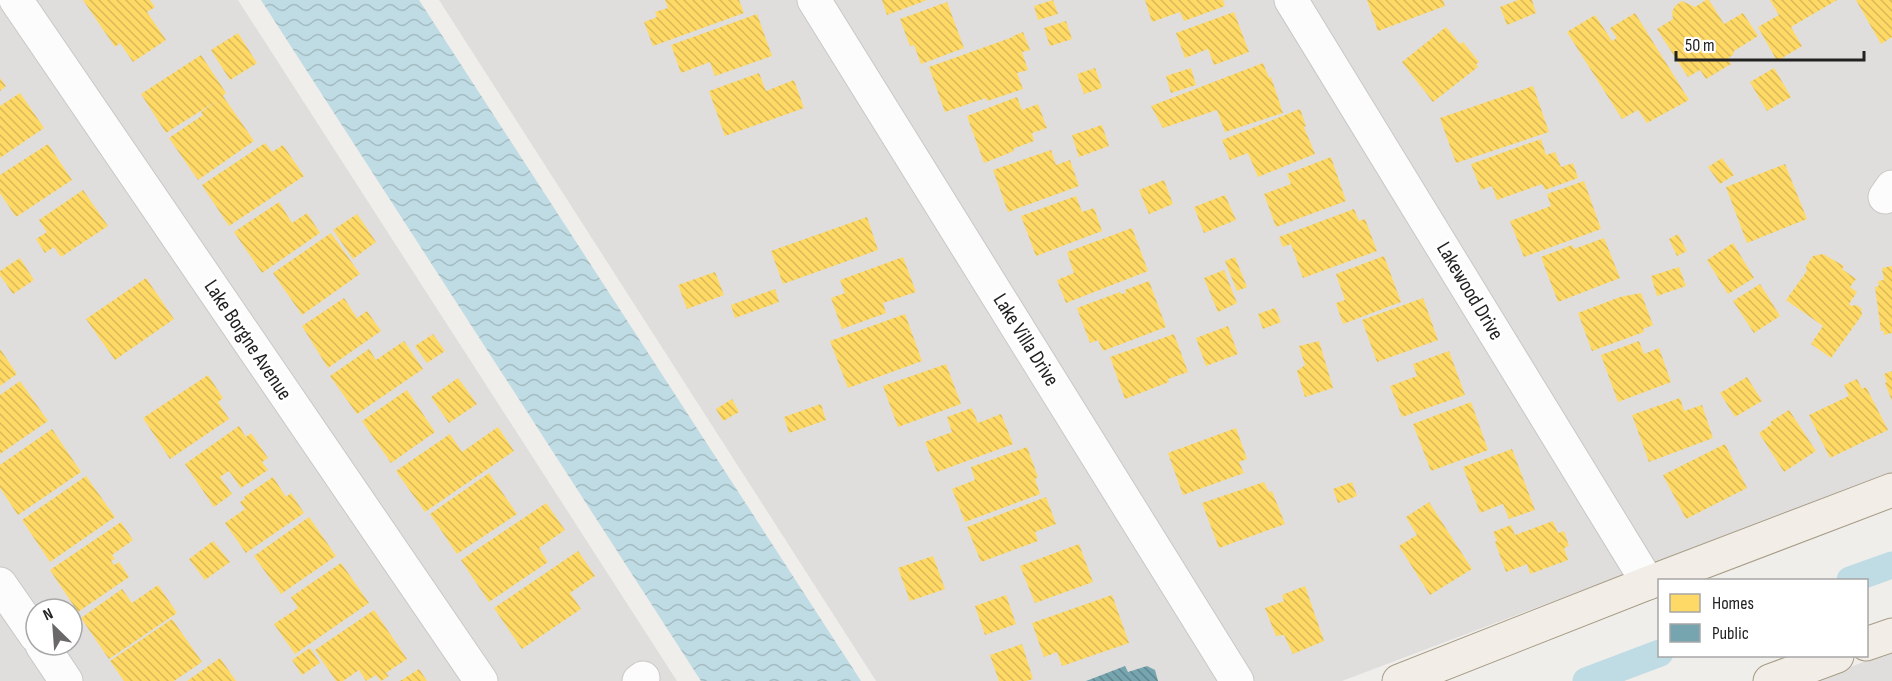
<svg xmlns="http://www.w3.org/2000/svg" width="1892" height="681" font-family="'Sofia Sans Condensed',sans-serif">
<defs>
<pattern id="water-waves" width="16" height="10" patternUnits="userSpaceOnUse" patternTransform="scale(1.5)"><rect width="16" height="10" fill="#bfdbe3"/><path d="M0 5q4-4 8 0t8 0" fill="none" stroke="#a4bcc2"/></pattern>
<pattern id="homes-back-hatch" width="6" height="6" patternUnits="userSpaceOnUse" patternTransform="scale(1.5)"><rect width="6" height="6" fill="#ffd966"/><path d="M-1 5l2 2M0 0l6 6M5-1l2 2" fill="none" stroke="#daba58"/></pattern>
<pattern id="public-back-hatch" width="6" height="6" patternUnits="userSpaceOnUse" patternTransform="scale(1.5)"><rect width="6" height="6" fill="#76a5af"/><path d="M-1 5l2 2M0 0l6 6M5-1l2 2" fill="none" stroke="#60868e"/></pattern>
</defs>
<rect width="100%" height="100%" fill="#f0eeeb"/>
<path fill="#dfdedc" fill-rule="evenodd" d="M0 0H238L677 681H0ZM36 609H72V645H36Z
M439 0H1892V473L1342 681H876Z
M1892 651V681H1814Z"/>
<path fill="url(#water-waves)" d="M261 0H419L861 681H701Z"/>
<path fill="url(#homes-back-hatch)" d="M83 0H150L155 7 147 12 166 40 133 62 120 43 115 47Z
M665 0H739L744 13 653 46 644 22 657 17 655 12 668 8Z
M882 0H927L887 15Z
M1053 0 1058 14 1038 20 1034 6Z
M1145 0H1223L1225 6 1184 21 1180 12 1152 22Z
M1367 0H1443L1445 6 1378 31Z
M1518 0H1532L1536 13 1507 25 1500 7Z
M1706 0H1709L1724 24 1743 13 1758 36 1734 51 1733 55 1728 58 1731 64 1706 79 1700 70 1688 77 1657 29 1673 19 1672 12 1675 6 1682 1 1695 7Z
M1770 0H1837L1791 27 1802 46 1777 61 1758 27 1779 15Z
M1856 0H1892V37L1881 44Z
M947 2 964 48 921 64 914 45 910 46 900 19Z
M1234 12 1249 52 1214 65 1208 49 1185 58 1176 33Z
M1635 13 1689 100 1647 123 1638 110 1622 119 1567 32 1595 15 1612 41 1617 38 1610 28Z
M757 14 772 56 715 76 710 62 681 73 671 45Z
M1066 21 1072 39 1050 46 1044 28Z
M1446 27 1460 44 1463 42 1479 62 1476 64 1478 67 1433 102 1402 62Z
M1023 32 1030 50 1022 52 1028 70 1017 73 1023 89 987 101 986 98 945 112 929 67 1013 37V36Z
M238 33 257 63 230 80 211 50Z
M201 55 226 93 223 96 254 141 198 180 169 138 203 115 201 112 218 100 166 133 141 94Z
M1263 63 1269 78 1271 77 1283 113 1225 132 1217 110 1163 128 1151 106Z
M1095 68 1102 88 1084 94 1077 74Z
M1191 68 1196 85 1171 93 1166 76Z
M1774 68 1791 97 1767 111 1750 82Z
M759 73 766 91 794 80 804 108 725 136 709 91Z
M0 78 6 86 0 91Z
M1533 86 1549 132 1456 163 1440 118Z
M20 93 44 128 0 158V106Z
M1017 97 1022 110 1038 104 1047 128 1032 133 1034 141 1013 149 1014 151 984 163 967 116Z
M1300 109 1306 126 1304 127 1315 154 1258 177 1248 153 1230 160 1222 140Z
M1102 125 1109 146 1079 157 1072 135Z
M1541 139 1546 155 1555 152 1561 167 1573 163 1578 178 1545 190 1542 184 1497 200 1492 186 1481 190 1471 164Z
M265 143 272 152 283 145 304 176 229 226 202 185Z
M48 144 72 180 16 217 0 193V175Z
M1051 150 1056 165 1070 160 1079 186 1008 212 993 170Z
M1331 157 1346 201 1276 227 1264 194 1291 184 1287 174Z
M1722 158 1734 175 1720 184 1708 167Z
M1785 164 1807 219 1747 243 1726 187Z
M1164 180 1173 204 1149 214 1139 190Z
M1584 181 1601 229 1524 257 1510 221 1551 206 1547 194Z
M83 190 108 226 61 257 54 247 45 253 36 239 47 232 39 220Z
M1225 195 1236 220 1204 233 1194 207Z
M1076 196 1082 212 1094 208 1102 231 1036 256 1021 216Z
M279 202 292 223 307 213 320 233 262 273 234 232Z
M1354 209 1359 221 1365 219 1377 251 1303 278 1291 244 1283 247 1279 237Z
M357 214 376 242 353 259 333 230Z
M867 217 878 250 783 284 771 251Z
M1132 228 1148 271 1066 303 1057 280 1074 273 1067 252Z
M331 233 360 274 302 315 273 273Z
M1678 234 1687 251 1677 256 1669 239Z
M1604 238 1620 278 1558 302 1541 257 1572 245 1574 249Z
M1733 243 1754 278 1728 294 1707 260Z
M1823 254 1844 266 1842 269 1856 279 1850 287 1857 292 1849 304 1851 306 1856 305 1861 308 1862 315 1831 358 1811 344 1823 326 1786 300 1807 271 1806 266 1813 256Z
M1384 256 1401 302 1343 324 1336 303 1345 300 1336 274Z
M903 257 916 292 883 303 886 313 842 329 831 298 845 293 840 280Z
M1235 257 1247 287 1237 291 1225 261Z
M20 258 34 280 13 294 0 275V271Z
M1892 266V333L1884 335V331H1881L1875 287 1879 286 1878 281 1884 280 1882 268Z
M1679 267 1686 286 1657 296 1651 276Z
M1224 270 1237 303 1218 312 1204 278Z
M715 272 724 295 687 309 678 285Z
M146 278 174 319 115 360 86 319Z
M1149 281 1166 327 1103 351 1098 340 1090 343 1077 308 1120 292 1121 294 1126 293 1125 290Z
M1760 284 1780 316 1754 333 1733 301Z
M775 289 779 302 735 318 731 305Z
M1641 293 1653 325 1643 329 1644 332 1592 351 1578 313 1620 297Z
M344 298 357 318 367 311 381 331 328 368 302 326Z
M1423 298 1438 340 1377 362 1362 320Z
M1275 308 1281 322 1263 329 1258 314Z
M905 314 922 361 848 388 830 341Z
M1228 326 1238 354 1206 366 1196 338Z
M433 334 445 351 427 363 415 346Z
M1174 334 1188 372 1168 379 1169 382 1125 399 1110 357Z
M404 341 423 369 357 414 330 376 369 349 376 360Z
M1319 341 1333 388 1305 397 1297 371 1305 365 1299 346Z
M1639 341 1644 354 1659 348 1671 382 1618 402 1601 355Z
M0 349 17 374 0 386Z
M1449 351 1465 395 1402 417 1390 386 1417 376 1413 364Z
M946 364 961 404 898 427 883 386Z
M1892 371V401L1885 383 1887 382 1884 374Z
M208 375 223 398 218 402 229 419 170 459 143 418Z
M1747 377 1762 401 1735 417 1720 393Z
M458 378 477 404 449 423 431 397Z
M1857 379 1862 389 1866 387 1888 430 1830 458 1809 415 1849 396 1844 385Z
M20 381 48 421 0 454V395Z
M407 390 435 432 391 463 362 421Z
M1680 398 1684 411 1702 405 1713 438 1649 462 1632 415Z
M732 399 739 412 723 421 716 409Z
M1471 402 1488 450 1431 471 1413 424Z
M821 404 826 420 789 433 784 417Z
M972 408 978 423 1001 414 1013 444 937 472 925 442 952 432 947 417Z
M1789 410 1816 451 1784 472 1759 433 1772 424 1770 422Z
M239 426 246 437 251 433 268 458 262 462 268 470 241 488 229 471 220 477 232 494 214 507 185 464Z
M498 427 514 451 425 512 396 471 450 434 462 452Z
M1236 428 1247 459 1239 462 1244 473 1183 495 1168 453Z
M52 429 81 472 18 515 0 488V465Z
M1725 444 1747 488 1686 519 1663 475Z
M1027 447 1038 477 1035 479 1040 494 965 522 952 489 975 480 971 467Z
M1512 449 1535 510 1509 519 1503 504 1480 513 1463 467Z
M489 473 517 514 457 554 430 514Z
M86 476 115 517 50 562 22 520Z
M273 477 286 497 291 493 304 513 246 553 225 523 245 509 240 502 245 499 244 497Z
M1264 482 1269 492 1272 491 1285 524 1219 548 1202 503Z
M1352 482 1357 496 1338 503 1333 489Z
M1046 497 1056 524 1035 532 1038 541 981 562 967 527Z
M1429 502 1472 569 1430 595 1399 546 1417 535 1406 517Z
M546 503 565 530 539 548 548 562 489 602 461 560Z
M309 517 336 556 281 594 254 556Z
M1553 521 1558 533 1564 531 1569 546 1564 548 1568 560 1530 574 1527 564 1506 572 1495 542 1497 541 1493 532 1511 525 1515 535Z
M121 522 133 540 112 555 115 559 111 561 114 565 119 562 129 577 78 612 50 570Z
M213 541 230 562 205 580 189 559Z
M1079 544 1093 582 1035 603 1020 566Z
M578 551 595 576 570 593 581 609 522 649 494 608Z
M933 556 945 589 910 601 898 568Z
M341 563 369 603 295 654 274 624 298 608 291 597Z
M158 585 177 613 109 659 81 618 122 589 132 603Z
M1305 586 1324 641 1293 654 1284 635 1276 636 1265 608 1284 601 1282 595Z
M1006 595 1016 624 985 635 975 606Z
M1112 595 1129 643 1062 666 1057 652 1044 657 1032 623Z
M374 610 407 659 386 673 389 676 381 681 376 675 366 681 359 670 343 681H336L315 650Z
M172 619 202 662 174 681H124L110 661Z
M1022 644 1033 679 1026 681H999L990 655Z
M310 648 320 663 302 675 292 660Z
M220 658 236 681H187Z
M419 669 427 681H400Z"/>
<path fill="url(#public-back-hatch)" d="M1125 666 1128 672 1147 666 1155 670 1158 681H1086Z"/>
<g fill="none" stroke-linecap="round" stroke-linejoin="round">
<path stroke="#bfdbe3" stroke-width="27" d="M1850 580 1892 565
M1586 681 1660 653"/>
<g stroke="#c9c8c7" stroke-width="35">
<path id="minor" d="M16 0 481 681
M814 0 1237 681
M1291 0 1648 583
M1885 197 1892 187
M0 584 36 636
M42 645 66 681
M639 681 643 678"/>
</g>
<g stroke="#a79c86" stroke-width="35">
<path id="major" d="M1866 644 1892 635
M1399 681 1648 583 1892 490
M1770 681 1837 656"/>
</g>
<use href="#minor" stroke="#fdfcfc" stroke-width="33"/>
<use href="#major" stroke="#f3ede7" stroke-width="33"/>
</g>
<g text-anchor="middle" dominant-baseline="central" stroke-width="6" stroke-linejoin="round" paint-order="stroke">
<g font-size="21" fill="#222" stroke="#fff">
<text transform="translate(1470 291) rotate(59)">Lakewood Drive</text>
<text transform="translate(248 340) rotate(56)">Lake Borgne Avenue</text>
<text transform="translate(1026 340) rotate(58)">Lake Villa Drive</text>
</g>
</g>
<rect x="1658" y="579" width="210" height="78" fill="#ffffff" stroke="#a7a7a7" stroke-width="1.5"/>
<rect x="1670" y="594" width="30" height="18" fill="#ffd966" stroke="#a7a7a7" stroke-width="1.5"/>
<text x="1712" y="609" font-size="18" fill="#222222">Homes</text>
<rect x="1670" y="624" width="30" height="18" fill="#76a5af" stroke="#a7a7a7" stroke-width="1.5"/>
<text x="1712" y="639" font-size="18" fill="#222222">Public</text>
<g transform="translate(54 627) rotate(335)"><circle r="28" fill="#ffffff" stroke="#a7a7a7" stroke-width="1.5"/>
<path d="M0-4.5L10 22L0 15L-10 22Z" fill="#6a6968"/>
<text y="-9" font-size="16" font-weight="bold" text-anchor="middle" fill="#222222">N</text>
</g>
<path d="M1676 51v9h188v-9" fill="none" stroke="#222222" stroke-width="3"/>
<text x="1685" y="51" font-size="18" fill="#222222" stroke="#ffffff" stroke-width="4.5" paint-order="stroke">50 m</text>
</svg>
